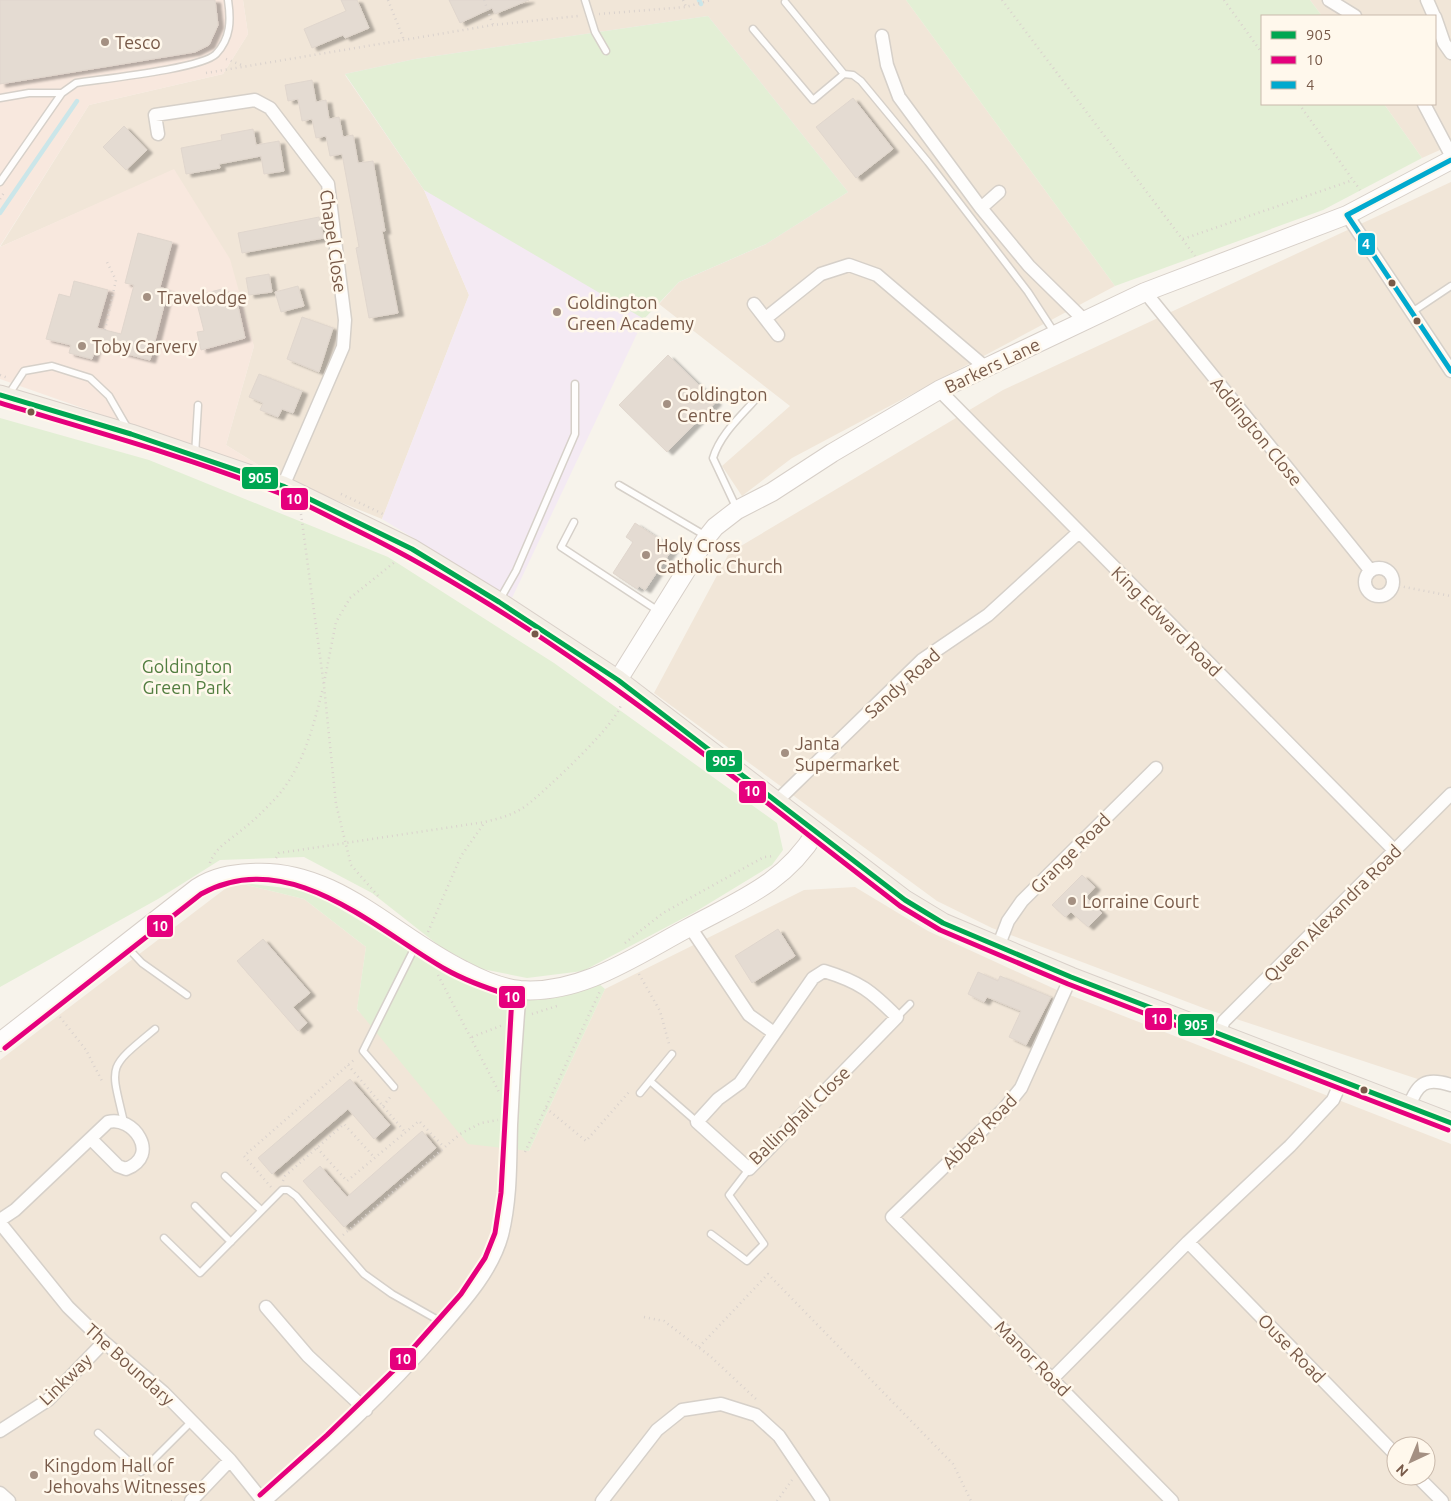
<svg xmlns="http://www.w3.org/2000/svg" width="1451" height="1501" font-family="Ubuntu,sans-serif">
<defs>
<filter id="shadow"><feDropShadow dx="5.5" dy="3" stdDeviation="1" flood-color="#0004"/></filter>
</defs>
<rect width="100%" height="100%" fill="#f7f3eb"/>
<path fill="#f1e6d8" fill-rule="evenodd" d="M243 0H906L1115 286 792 458 742 496 722 466 790 406 659 304 679 282 766 244 345 75 424 190 469 295 382 519 276 476 226 445 254 346 174 170 0 247 89 105 223 74 248 34Z
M1310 0H1451V145L1422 158 1384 104H1435V16H1322Z
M1451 182V1090L1206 1009 992 928 937 901 654 693 729 553 1003 390Z
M234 882 304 899 366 947 357 1010 529 1151 605 989 804 890 855 887 928 931 1057 990 1451 1144V1501H0V1060ZM1396 1446H1426V1476H1396Z"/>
<path fill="#f8e8de" d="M0 0H243L248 34 223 74 89 105 0 246Z
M174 169 230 259 254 346 226 445 276 476 0 379V247Z"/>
<path fill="#f4eaf3" d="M708 16 848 192 766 244 679 282 644 319 512 598 382 519 469 295 424 190 345 74 415 59Z"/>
<path fill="#e3efd5" d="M906 0H1310L1322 16H1262V104H1384L1422 158 1323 210 1115 286Z
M708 16 848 192 766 244 679 282 644 319 424 190 345 74 415 59Z
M0 418 149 460 388 557 554 663 777 823 783 850 772 865 695 912 583 971 527 978 482 969 442 948 372 893 304 857 220 860 158 899 0 987Z
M235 882 310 891 461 981 493 992 598 983 605 989 529 1151 468 1144 357 1009 366 947 304 899Z"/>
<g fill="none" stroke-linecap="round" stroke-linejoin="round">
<path stroke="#cbe6e9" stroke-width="4.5" d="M699 0 701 4
M0 213 77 101"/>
</g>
<path fill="#e4dbd2" stroke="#e0d6cd" filter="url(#shadow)" d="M0 0H215L218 25 209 45 195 52 0 84Z
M341 0H357L369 28 345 38 343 35 312 48 304 29 346 11Z
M449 0H529L495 14 492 8 460 23Z
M312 80 316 102 326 100 329 119 339 117 343 137 353 135 358 163 373 161 385 231H382L398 313 369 318 356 248 359 247 342 154 330 156 326 136 316 138 312 119 302 121 298 99 288 101 285 85Z
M853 98 893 149 856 178 816 127Z
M124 126 147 150 126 170 103 147Z
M253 129 256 145 279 141 284 171 264 174 261 156 219 164 220 168 186 174 181 148 222 140 221 135Z
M319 217 324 238 242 253 238 233Z
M138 233 172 242 160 287 168 290 150 360 96 346 92 359 69 353 71 345 46 339 59 294 70 297 74 281 108 290 97 328 121 334 134 285 125 283Z
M269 274 272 292 249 295 246 278Z
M298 286 304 306 281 312 275 292Z
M222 289 224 296 235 293 245 338 201 350 197 332 204 331 195 296Z
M302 317 333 328 319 372 287 359Z
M668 355 716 402 667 452 619 405Z
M259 374 302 391 293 413 282 409 278 417 260 410 263 403 249 397Z
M635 523 673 548 645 590 639 586 637 589 613 573 633 542 626 537Z
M1082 875 1095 887 1086 897 1102 913 1088 927 1071 912 1065 917 1052 905Z
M778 929 795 956 752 983 735 956Z
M263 939 310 993 293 1007 307 1023 298 1031 237 961Z
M978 972 998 981 1000 976 1051 997 1026 1045 1009 1037 1021 1011 987 997 984 1002 968 994Z
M350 1079 390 1125 374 1139 348 1109 272 1174 258 1158Z
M422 1131 436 1148 344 1227 303 1181 320 1166 347 1197Z"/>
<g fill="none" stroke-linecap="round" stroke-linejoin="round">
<g stroke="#d6d0c9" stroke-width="9">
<path id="lane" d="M585 0 595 32 606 51
M785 2 844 74
M753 29 813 100 844 74 853 75 861 81 928 162 1028 292 1054 332
M0 98 29 93H62
M0 182 62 93 76 83C101 79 201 69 216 54 231 38 231 20 228 0
M1412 312 1451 286
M9 394 24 371 52 366 90 378 109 396 128 429
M195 455 198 405
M619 485 706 536
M737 509 713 458C720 435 739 418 755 400
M574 522 561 547 660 612
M499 601 516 571 575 434V384
M126 946 142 963 187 995
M897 1017 910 1004
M650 1081 697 1122
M394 1087 363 1051 416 945
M640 1093 672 1054
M124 1122C110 1063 107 1069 155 1029
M225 1176 261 1210
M195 1206 231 1242
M711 1234 747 1261 764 1244 729 1195 749 1169
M164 1238 200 1273 282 1190H288L296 1196 364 1274 392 1294 445 1324
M98 1433 141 1472 192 1421"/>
</g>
<g stroke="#d6d0c9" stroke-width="15">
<path id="street" d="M1329 0 1355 16
M1427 0 1434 16
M1435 17 1444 43 1451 53
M882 36 887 65 899 97 981 208 1029 266 1084 320
M1424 104 1451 155
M158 134 155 115 255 100 270 108 328 184 345 320 343 347 283 486
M981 208 999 192
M1347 215 1451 371
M1145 292 1370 570
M754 304 778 335
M766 318 821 274 849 265 877 275 985 367
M939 390 1394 850
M1365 582a14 14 0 1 1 28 0a14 14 0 1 1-28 0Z
M776 802 922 660 988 615 1079 532
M690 927 749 1015 774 1033
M998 947 1008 921 1022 901 1156 768
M824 971C860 982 871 991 897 1017L749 1169 697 1122 718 1099 740 1083 813 978Z
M1071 977 1021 1088 1004 1109 892 1217 1172 1501
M1218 1035 1224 1021 1451 794
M1409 1107C1417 1083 1426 1077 1451 1085
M0 1220 15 1210 108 1122C132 1115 162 1155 126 1169L118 1166 91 1139
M0 1223 68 1307 104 1342 163 1392 230 1460 263 1501
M1188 1242 1396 1455
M266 1307 308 1356 366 1410
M1053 1378 1188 1242 1290 1146 1333 1100 1341 1082
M0 1431 48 1400 104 1342
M1417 1476 1442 1501
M0 1493 9 1501
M191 1501 230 1460
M265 1501C326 1447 385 1394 438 1332 463 1303 492 1272 502 1235 511 1199 510 1162 511 1125 513 1080 516 1035 520 990
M602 1501 657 1430 682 1410 721 1404 756 1415 779 1436 823 1501"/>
</g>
<g stroke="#d7cfc8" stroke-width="20">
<path id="secondary" d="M618 680 707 537 715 527 737 510 772 492 832 453 939 390 1145 292 1347 215 1451 160
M0 1042 197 888C214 877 231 874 251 873 335 867 393 936 463 970 480 979 501 988 520 990 581 995 637 955 688 928 739 900 784 884 816 832"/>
</g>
<g stroke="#d9d0c9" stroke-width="21">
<path id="primary" d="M0 395 131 434 283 486 412 549 499 602 618 680 905 900 943 923 1071 977 1451 1123"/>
</g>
<path stroke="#dad2cd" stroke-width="2.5" stroke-dasharray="1 4" stroke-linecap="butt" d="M388 0 404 40
M484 0 493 25
M683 0 686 7
M1002 0 1195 256
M1224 0 1262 53
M599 14 686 7 711 0
M226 59 244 66
M206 73 493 25 578 16
M1299 104 1360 190
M0 199 5 191
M1183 239 1353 180
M105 330 116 280 107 262
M0 375 8 378
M341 494 383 514
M301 514 324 686 336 804 351 865 379 897
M1394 585 1451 596
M324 683 336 622 350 598 396 561
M276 858 279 853 485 822C500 818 514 815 527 805 545 791 619 722 621 704
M210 863C215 847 232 839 244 828 255 820 265 809 275 799 303 768 313 728 323 688
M428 932 461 856 485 822
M625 943 663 913 764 857 774 856
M639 974 660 1011 669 1044
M438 975 499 1092
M532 1014 560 1005
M60 1017 86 1050 103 1083
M472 1037 503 1025
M348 1065 405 1132
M383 1106 391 1096
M546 1108 586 1141 629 1092
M317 1148 347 1181 419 1121 444 1147
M525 1152 600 991
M283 1181 285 1176 344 1124 374 1157
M271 1187 244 1156 355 1059
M343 1235 460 1134 481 1123 498 1120
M644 1317 664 1321 710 1356 757 1400
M699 1347 768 1274 953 1464 971 1501
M171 1501H172
M777 1501 792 1480"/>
<use href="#lane" stroke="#fefdfc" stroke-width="6"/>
<use href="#street" stroke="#fefdfc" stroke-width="12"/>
<use href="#secondary" stroke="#fefdfc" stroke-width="18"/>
<use href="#primary" stroke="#f3eee5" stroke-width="19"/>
<g stroke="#fff8ec" stroke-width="9">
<path id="bus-1" d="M0 395 131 434 283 486 412 549 499 602 618 680 905 900 943 923 1071 977 1451 1123"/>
</g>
<g stroke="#fff8ec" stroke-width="9">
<path id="bus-2" d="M0 403C93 431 188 457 279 493 305 503 329 517 354 529 554 627 725 772 900 906L940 930 1068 984 1448 1130
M5 1048 201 894C288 845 375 929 445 969 466 981 489 989 512 996L501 1193 495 1233 485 1258 461 1294 392 1372 327 1435 260 1495"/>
</g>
<g stroke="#fff8ec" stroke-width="9">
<path id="bus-3" d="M1451 160 1347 215 1451 371"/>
</g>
<use href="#bus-1" stroke="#00a651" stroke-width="5"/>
<use href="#bus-2" stroke="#e5007d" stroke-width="5"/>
<use href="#bus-3" stroke="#00a9ce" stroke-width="5"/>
</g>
<g fill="#a49082" stroke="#fff8ec" stroke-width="2">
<circle cx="105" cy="42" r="5"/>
<circle cx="147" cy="297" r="5"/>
<circle cx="557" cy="312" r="5"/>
<circle cx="82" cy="346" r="5"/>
<circle cx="667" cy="404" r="5"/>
<circle cx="646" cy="555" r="5"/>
<circle cx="785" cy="753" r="5"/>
<circle cx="1072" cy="901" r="5"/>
<circle cx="34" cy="1475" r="5"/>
</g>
<g fill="#785a49" stroke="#fff8ec" stroke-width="2">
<circle cx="1392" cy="283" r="4.5"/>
<circle cx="1417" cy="321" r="4.5"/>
<circle cx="31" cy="412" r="4.5"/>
<circle cx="535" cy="634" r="4.5"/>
<circle cx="1364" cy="1090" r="4.5"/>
</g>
<g text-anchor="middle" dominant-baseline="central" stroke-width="5" stroke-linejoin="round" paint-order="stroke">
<g font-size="18" fill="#785a49" stroke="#fff8ec" text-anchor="start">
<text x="115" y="42">Tesco</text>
<text x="157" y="297">Travelodge</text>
<text x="567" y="302">Goldington<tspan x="567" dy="21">Green Academy</tspan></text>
<text x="92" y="346">Toby Carvery</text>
<text x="677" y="394">Goldington<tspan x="677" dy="21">Centre</tspan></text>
<text x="656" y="545">Holy Cross<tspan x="656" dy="21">Catholic Church</tspan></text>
<text x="795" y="743">Janta<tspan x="795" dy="21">Supermarket</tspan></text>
<text x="1082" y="901">Lorraine Court</text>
<text x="44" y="1465">Kingdom Hall of<tspan x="44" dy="21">Jehovahs Witnesses</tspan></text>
</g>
<g font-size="18" fill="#785a49" stroke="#fff8ec">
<text transform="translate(334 241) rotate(82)">Chapel Close</text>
<text transform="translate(992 365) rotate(-26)">Barkers Lane</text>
<text transform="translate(1257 431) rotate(51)">Addington Close</text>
<text transform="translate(1167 621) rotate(45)">King Edward Road</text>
<text transform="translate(902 683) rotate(-42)">Sandy Road</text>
<text transform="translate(1070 853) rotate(-45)">Grange Road</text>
<text transform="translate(1332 913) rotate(-45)">Queen Alexandra Road</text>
<text transform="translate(799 1115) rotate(-44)">Ballinghall Close</text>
<text transform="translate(979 1131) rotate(-45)">Abbey Road</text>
<text transform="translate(1292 1348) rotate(46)">Ouse Road</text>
<text transform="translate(1033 1358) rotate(45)">Manor Road</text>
<text transform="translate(130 1364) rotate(42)">The Boundary</text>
<text transform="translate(65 1379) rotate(-44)">Linkway</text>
</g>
<g font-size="18" fill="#527e40" stroke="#fff8ec">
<text x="187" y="666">Goldington<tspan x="187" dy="21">Green Park</tspan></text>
</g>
</g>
<g stroke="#fff8ec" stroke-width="2">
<rect x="1357" y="232" width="19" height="24" rx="5" fill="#00a9ce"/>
<rect x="241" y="466" width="38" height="24" rx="5" fill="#00a651"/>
<rect x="280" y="487" width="29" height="24" rx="5" fill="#e5007d"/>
<rect x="705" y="749" width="38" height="24" rx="5" fill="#00a651"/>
<rect x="738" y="780" width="29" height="24" rx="5" fill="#e5007d"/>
<rect x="146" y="914" width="28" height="24" rx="5" fill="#e5007d"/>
<rect x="498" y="985" width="28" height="24" rx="5" fill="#e5007d"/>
<rect x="1144" y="1007" width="29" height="24" rx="5" fill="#e5007d"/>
<rect x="1177" y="1013" width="38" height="24" rx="5" fill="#00a651"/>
<rect x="389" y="1347" width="28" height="24" rx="5" fill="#e5007d"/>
</g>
<g font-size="14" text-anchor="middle" font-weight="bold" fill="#fff">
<text x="1366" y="249">4</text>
<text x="260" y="483">905</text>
<text x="294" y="504">10</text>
<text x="724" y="766">905</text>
<text x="752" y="796">10</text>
<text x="160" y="931">10</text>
<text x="512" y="1002">10</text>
<text x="1159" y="1024">10</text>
<text x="1196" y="1030">905</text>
<text x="403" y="1364">10</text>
</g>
<rect x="1261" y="15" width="175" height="90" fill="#fff8ec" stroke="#c9b9ab"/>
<rect x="1271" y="31" width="25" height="8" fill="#00a651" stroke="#c9b9ab"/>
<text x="1306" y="40" font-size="15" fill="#785a49">905</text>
<rect x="1271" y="56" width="25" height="8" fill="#e5007d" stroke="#c9b9ab"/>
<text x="1306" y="65" font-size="15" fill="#785a49">10</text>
<rect x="1271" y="81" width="25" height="8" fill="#00a9ce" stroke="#c9b9ab"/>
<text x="1306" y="90" font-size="15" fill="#785a49">4</text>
<g transform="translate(1411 1461) rotate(224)"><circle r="24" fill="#fff8ec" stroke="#c9b9ab"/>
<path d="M0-4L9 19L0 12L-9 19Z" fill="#a49082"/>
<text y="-8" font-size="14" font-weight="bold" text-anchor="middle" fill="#785a49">N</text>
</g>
</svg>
